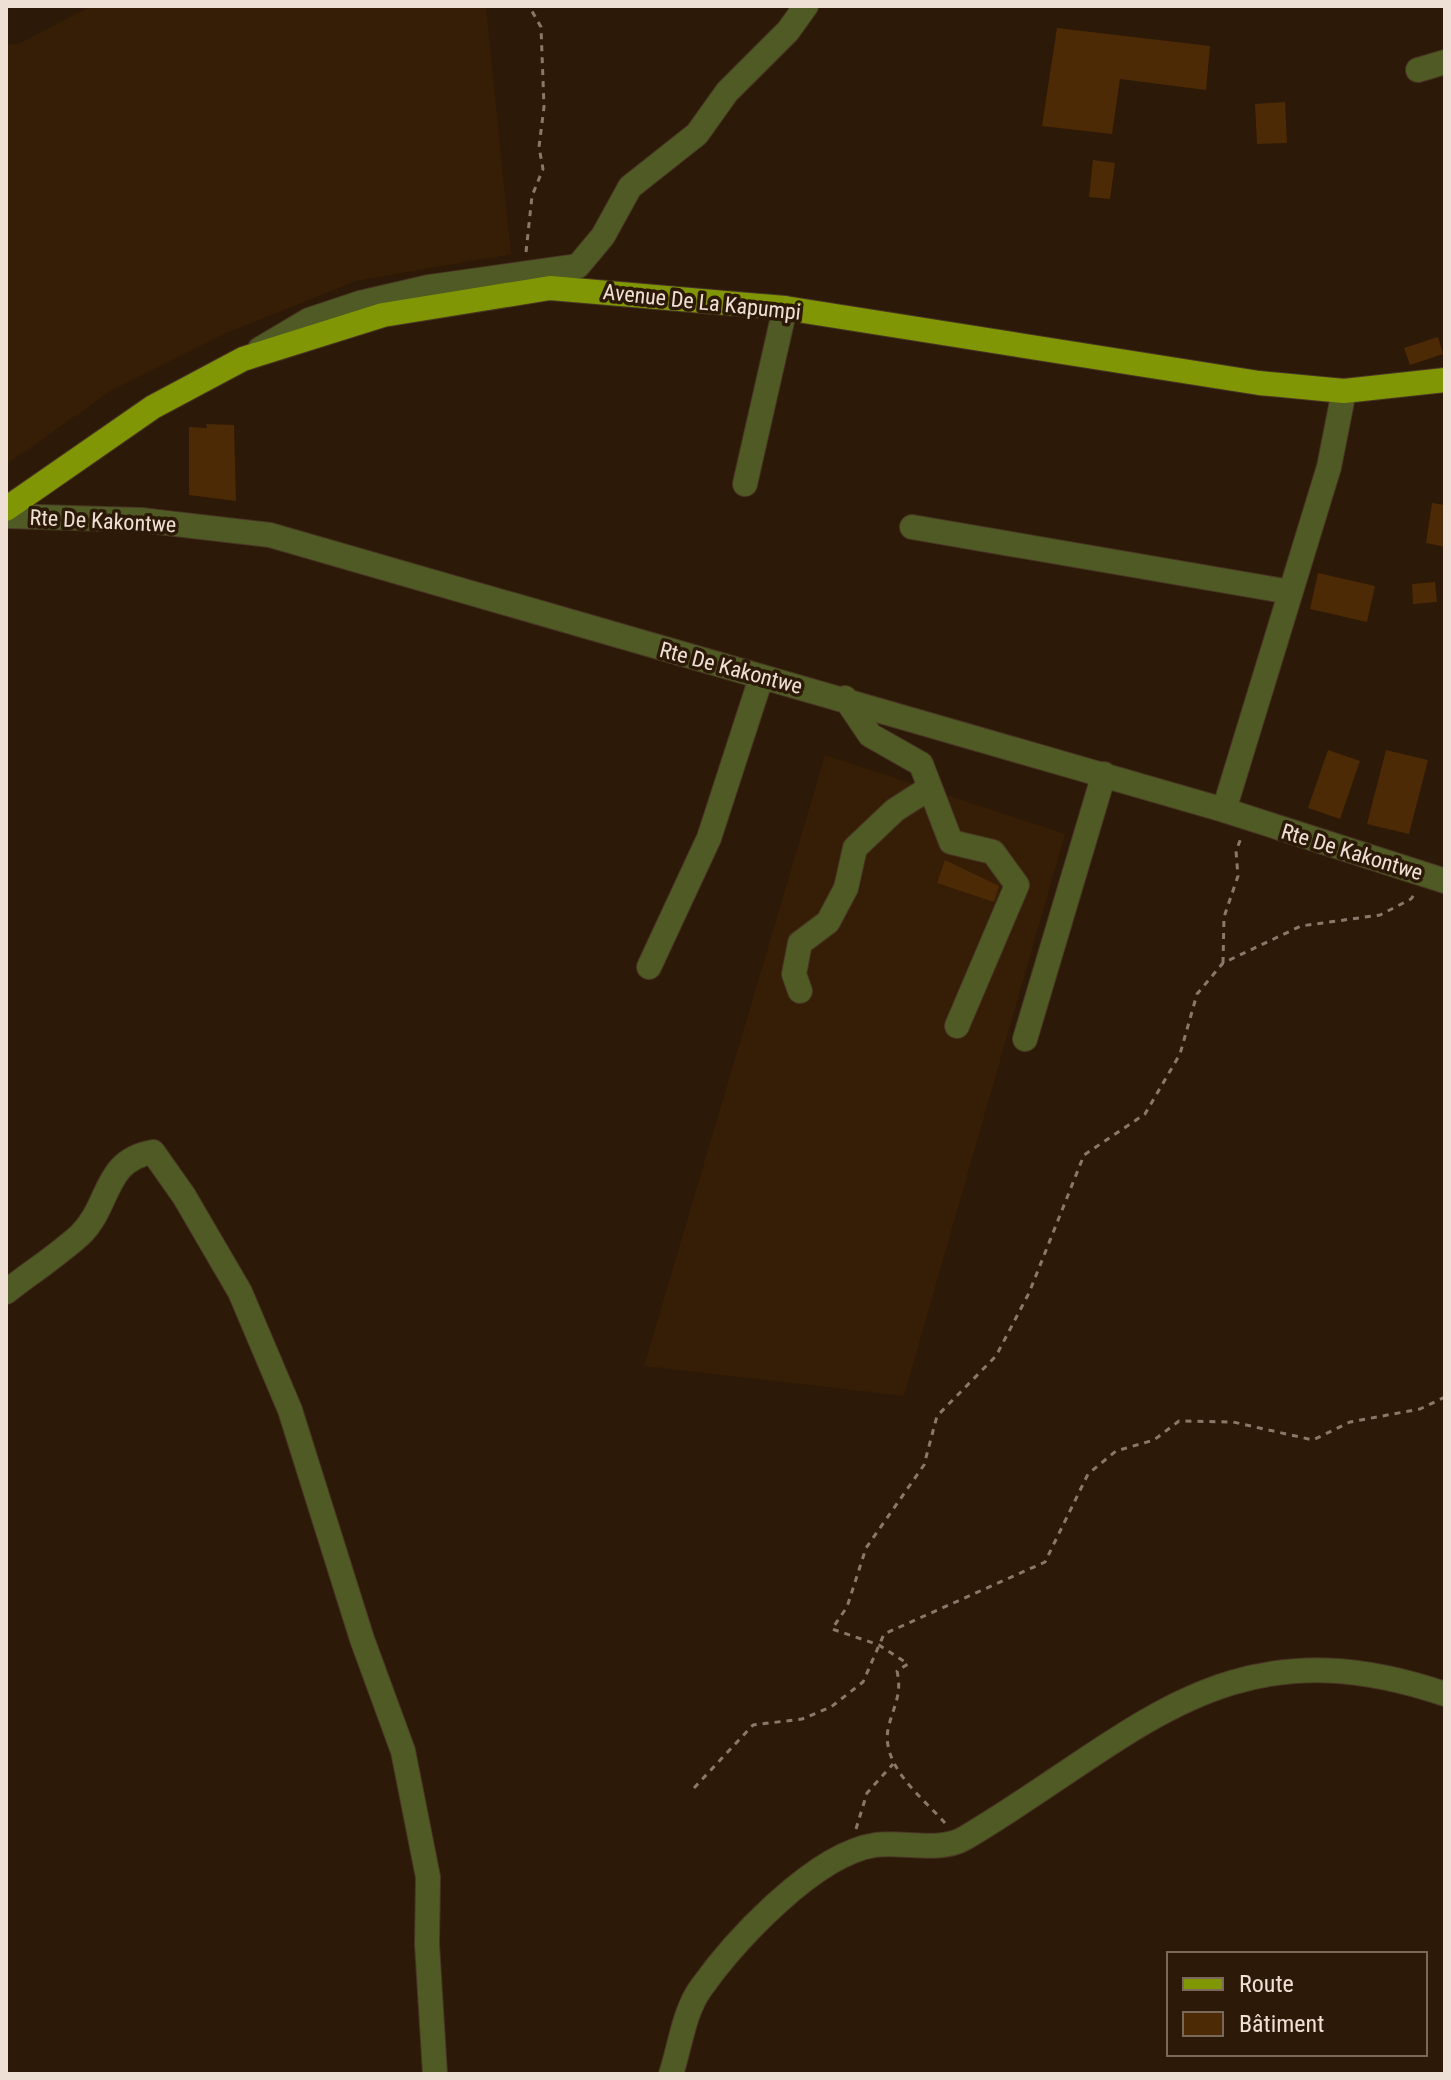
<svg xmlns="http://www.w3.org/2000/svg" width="1451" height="2080" font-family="'Roboto Condensed',sans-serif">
<rect width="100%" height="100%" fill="#2d1907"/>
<path fill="#361d05" d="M91 6H486L511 254 356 281 224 334 112 390 6 465V45L20 43Z
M825 755 1065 834 904 1396 644 1366Z"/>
<path fill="#4c2a06" d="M1057 28 1210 46 1206 90 1120 79 1112 134 1042 126Z
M1285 102 1287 143 1257 144 1255 104Z
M1093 160 1115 163 1110 199 1089 197Z
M1438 337 1443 354 1410 365 1404 348Z
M206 424 234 425 236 501 189 495V427L207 428Z
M1432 503 1445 505V547L1426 543Z
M1318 573 1375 586 1367 622 1310 609Z
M1435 582 1437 602 1413 604 1412 584Z
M1328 750 1360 761 1340 819 1308 808Z
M1386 750 1428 760 1409 834 1367 824Z
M945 860 999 886 994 902 937 883Z"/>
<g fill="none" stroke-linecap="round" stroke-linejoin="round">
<g stroke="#483524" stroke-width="26">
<path id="minor" d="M1418 70 1445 62
M260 349 309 320 360 303 429 287 578 266 603 236 630 187 697 134 727 92 788 31 806 6
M745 484 785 308
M6 516 141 520 270 535 1224 810 1445 881
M912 527 1290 592
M845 698 870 735 921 764 951 842 993 852 1017 885 957 1026
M1224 810 1329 467 1344 391
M649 967 709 838 761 678
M800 991 794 974 800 943 828 922 846 888 855 848 895 810 928 789
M1025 1039 1104 774
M6 1292C30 1273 57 1256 80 1235 111 1205 103 1160 153 1152L184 1196 240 1292 290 1410 362 1639 403 1751 428 1877 427 1944 435 2074
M671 2074C680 2047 684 2011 701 1988 735 1940 815 1854 875 1845 903 1841 940 1853 965 1838 1137 1736 1226 1619 1445 1694"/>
</g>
<g stroke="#483524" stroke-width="26">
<path id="major" d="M6 509 153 407 243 359 383 315 550 288 785 308 1259 383 1344 391 1445 380"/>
</g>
<path stroke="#8a796b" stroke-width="3" stroke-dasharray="6 6" stroke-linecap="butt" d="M526 252 532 196 543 169 539 147 544 107 541 27 529 6
M1223 963 1224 917 1238 876 1236 851 1241 838
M694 1788 753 1725 802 1719 831 1707 863 1682 884 1634 1045 1562 1088 1474 1116 1451 1154 1440 1179 1421 1233 1422 1313 1440 1350 1422 1420 1409 1445 1397
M945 1823C922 1797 878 1764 889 1725 895 1703 902 1693 897 1671L908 1664 879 1645 832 1629 847 1607 866 1548 924 1465 937 1416 996 1356 1029 1293 1084 1155 1145 1114 1180 1054 1197 994 1223 963 1301 926 1380 915 1411 899 1416 892
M856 1829 867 1793 893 1764"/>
<use href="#minor" stroke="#4f5a24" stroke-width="24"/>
<use href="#major" stroke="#809604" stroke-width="24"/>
</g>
<g text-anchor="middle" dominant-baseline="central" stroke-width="7" stroke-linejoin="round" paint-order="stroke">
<g font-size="22" fill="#eee0d5" stroke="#2d1907">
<text transform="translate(702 302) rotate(6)">Avenue De La Kapumpi</text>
<text transform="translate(103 521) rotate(3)">Rte De Kakontwe</text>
<text transform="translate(731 668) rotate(15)">Rte De Kakontwe</text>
<text transform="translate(1352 852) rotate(17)">Rte De Kakontwe</text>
</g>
</g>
<rect width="1451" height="2080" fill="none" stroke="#eee0d5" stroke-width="16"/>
<rect x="1167" y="1952" width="260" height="104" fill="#2d1907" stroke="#7a6959" stroke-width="2"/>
<rect x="1183" y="1978" width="40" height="12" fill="#809604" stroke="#7a6959" stroke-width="2"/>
<text x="1239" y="1992" font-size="24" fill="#eee0d5">Route</text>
<rect x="1183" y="2012" width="40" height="24" fill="#4c2a06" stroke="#7a6959" stroke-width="2"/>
<text x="1239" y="2032" font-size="24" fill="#eee0d5">Bâtiment</text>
</svg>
